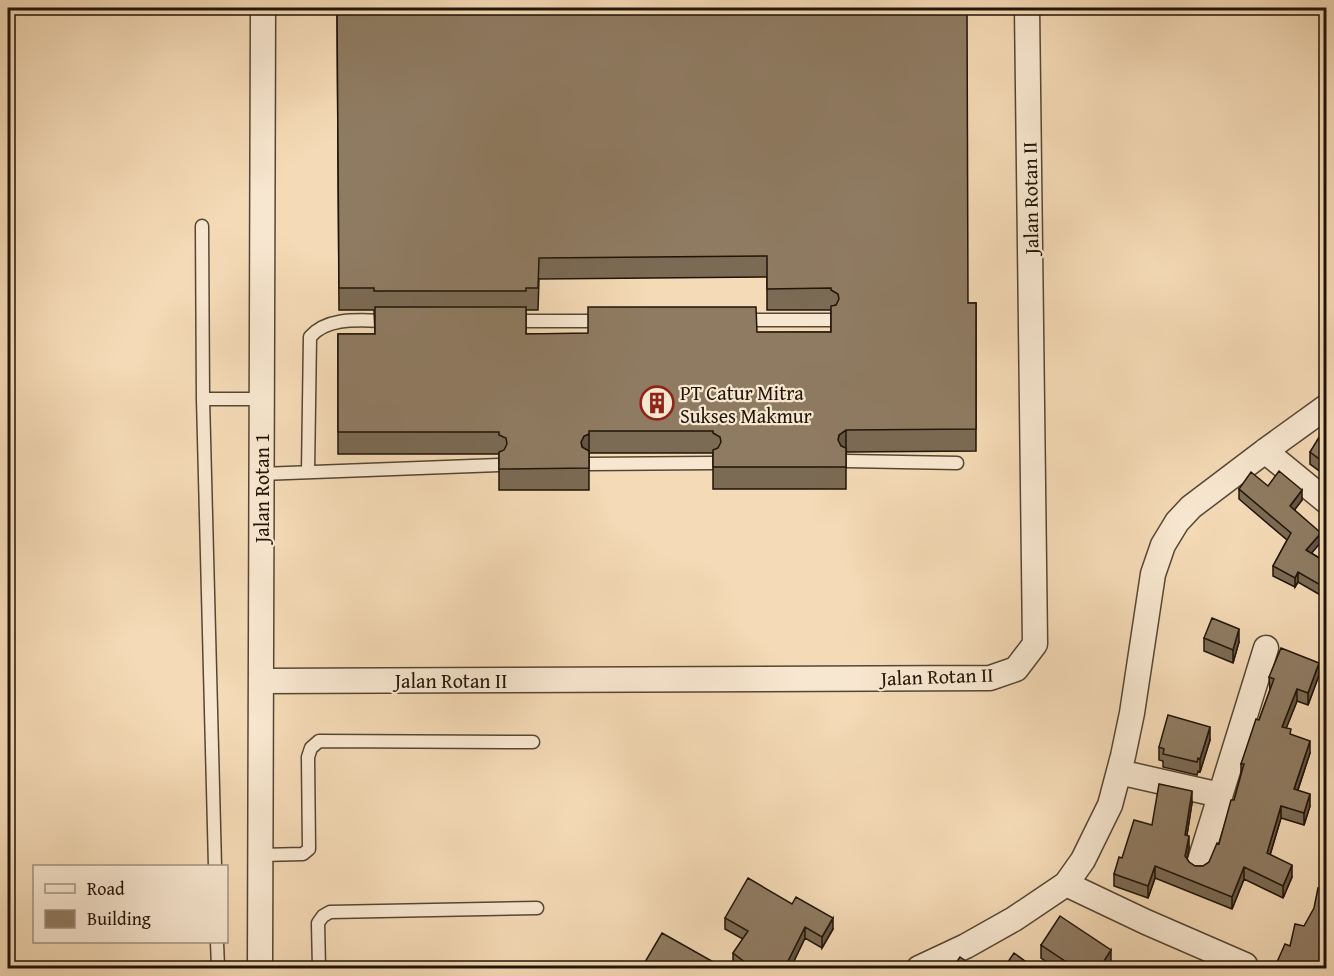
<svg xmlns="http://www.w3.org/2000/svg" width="1334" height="976" font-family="'Gentium Book Plus',serif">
<rect width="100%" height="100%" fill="#f4dab6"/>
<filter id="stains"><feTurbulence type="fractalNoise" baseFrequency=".00333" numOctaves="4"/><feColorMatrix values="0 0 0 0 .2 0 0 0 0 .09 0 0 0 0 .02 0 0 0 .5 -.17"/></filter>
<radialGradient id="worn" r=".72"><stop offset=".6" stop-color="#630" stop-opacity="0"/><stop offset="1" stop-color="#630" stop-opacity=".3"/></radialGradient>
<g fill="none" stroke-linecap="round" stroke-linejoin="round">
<g stroke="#564634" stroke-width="15">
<path id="service" d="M202 226 203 399
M741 320H831
M510 321H604
M846 461 957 463
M589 464 713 463
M308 472 310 337C329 315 364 321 391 321
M261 474 499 465
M260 855 303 854 309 849 308 757 311 748 319 741 533 742
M215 866 203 399H262
M217 942 218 968
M319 968 318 923 323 916 330 912 537 908"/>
</g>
<g stroke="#564634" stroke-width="27">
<path id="minor" d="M1265 451 1326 501
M261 681 990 678 1016 669 1035 644 1027 8
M1119 772 1220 795
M1199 864 1266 648
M1066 884 1146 922 1245 965
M260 968 263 8
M919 968 966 946 1014 919 1066 884 1083 860 1110 805 1123 756 1132 713 1153 574 1163 545 1177 522 1191 507 1265 451 1326 407"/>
</g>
<use href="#service" stroke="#f8e7d0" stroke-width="12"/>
<use href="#minor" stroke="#f8e7d0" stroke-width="24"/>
</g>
<path fill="#7b6a54" stroke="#211508" stroke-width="1.5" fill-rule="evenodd" d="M337 8 968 303H976V451L846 452V489H713V453H589V490H499V454H338V334H375L374 310H339ZM767 277V310H831V332L526 334V310H538L539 279Z
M1326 431V476L1310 464V452Z
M1268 486 1302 500 1294 510 1321 542 1311 553 1326 562 1322 596 1298 582 1295 587 1273 576V566L1287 540 1239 499V489Z
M1204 638 1239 642 1233 663 1204 651Z
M1319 675 1308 705 1297 701 1286 728 1291 735 1310 753 1298 790 1310 806 1304 825 1281 818 1270 855 1292 877 1283 898 1244 879 1232 909 1155 878 1148 898 1114 886V874L1122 858 1152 825 1192 803 1187 835 1189 848 1187 859 1189 862 1195 866H1203L1209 862 1219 844 1234 800 1241 774V764L1259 720 1270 690 1269 677Z
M1210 740 1200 772 1198 771 1197 775 1163 767V761L1159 760V747Z
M792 904 833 929 822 948 805 938 790 969H739L733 964V953L743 939 725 929V918Z
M1304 926 1326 956 1321 969H1277V962L1290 946Z
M1041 945 1111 963 1108 969H1057L1041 958Z
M645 962 724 969H645Z"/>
<path fill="#645645" stroke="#211508" stroke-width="1.5" d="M846 430V452L839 456 838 440 839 435Z
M589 434V456L584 457 581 442 584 436Z
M1302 490V500L1290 516V506Z
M1321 533V542L1306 560V550Z
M1298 572V582L1295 587V578Z
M1326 578V587L1322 596V586Z
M1239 629V642L1233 663V650Z
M1319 663V675L1308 705V693Z
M1297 689V701L1282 739V727Z
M1210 727V740L1200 772V759Z
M1310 741V753L1294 801V789Z
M1192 791V803L1185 847V835Z
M1310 794V806L1304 825V813Z
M1281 806V818L1267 865V853Z
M1189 836V848L1185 868V856Z
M1292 865V877L1283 898V886Z
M1155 866V878L1148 898V886Z
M1244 867V879L1232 909V897Z
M833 918V929L822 948V937Z
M805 927V938L790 969H784Z
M1326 942V956L1321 969H1316Z
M1111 950V963L1108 969H1099Z"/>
<path fill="#8f7b62" stroke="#211508" stroke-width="1.5" d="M337 8H967L968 303H976V429L846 430 839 435 838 440 841 446 846 448V467H713V450L718 448 721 442 720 437 713 433V431H589V434L584 436 581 442 582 447 589 451V468L499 469V452L504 450 507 444 506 438 499 435V432H338V334H375V307H526V334L588 333V307H756L757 332H831V306L836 305 839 299 838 294 831 290V288L767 289V256L539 258 538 288H526V291H374V288H339Z
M1324 429 1326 431V464L1310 452Z
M1279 471 1302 490 1290 506 1321 533 1306 550 1326 562V578L1322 586 1298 572 1295 578 1273 566 1291 533 1239 489 1251 472 1268 486Z
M1212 618 1239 629 1233 650 1204 638Z
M1281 648 1319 663 1308 693 1297 689 1282 727 1291 729 1290 734 1310 741 1294 789 1310 794 1304 813 1281 806 1267 853 1292 865 1283 886 1244 867 1232 897 1155 866 1148 886 1114 874 1119 857 1122 858 1134 820 1152 825 1159 784 1192 791 1185 835 1189 836 1185 856 1189 862 1195 866H1203L1209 862 1217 843 1219 844 1231 800H1234L1244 764H1241L1256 719 1259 720 1274 679 1269 677Z
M1168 715 1210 727 1200 759 1198 758 1197 762 1163 754 1164 749 1159 747Z
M1326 877V942L1316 969H1293L1277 962 1285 944 1290 946 1295 924 1304 926 1314 908 1318 888 1323 889Z
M748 878 792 904 796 897 833 918 822 937 805 927 784 969H754L733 953 748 931 725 918Z
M1060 916 1111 950 1099 969H1077L1041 945Z
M662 933 724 968 723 969H656L645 962Z
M1014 953 1036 969H1003Z
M960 957 978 969H952Z"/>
<defs>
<g id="building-ring" transform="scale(1.725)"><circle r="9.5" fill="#f8e7d0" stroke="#8f2418" stroke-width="1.5"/><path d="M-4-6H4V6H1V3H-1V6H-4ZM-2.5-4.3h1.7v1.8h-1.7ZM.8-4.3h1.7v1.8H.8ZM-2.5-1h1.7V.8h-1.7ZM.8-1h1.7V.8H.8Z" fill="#8f2418"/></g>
</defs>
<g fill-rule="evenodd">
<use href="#building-ring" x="657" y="403"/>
</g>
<g text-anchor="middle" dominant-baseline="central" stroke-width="4.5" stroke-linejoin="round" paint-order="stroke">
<g font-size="20" fill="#211508" stroke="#f8e7d0">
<text transform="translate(1030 198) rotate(-91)">Jalan Rotan II</text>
<text transform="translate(261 488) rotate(-90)">Jalan Rotan 1</text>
<text transform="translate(937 676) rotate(-2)">Jalan Rotan II</text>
<text x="451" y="680">Jalan Rotan II</text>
</g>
<g font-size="20" fill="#211508" stroke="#f8e7d0" text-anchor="start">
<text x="680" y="392">PT Catur Mitra<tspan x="680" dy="23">Sukses Makmur</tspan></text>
</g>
</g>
<rect width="1334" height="976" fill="none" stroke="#f4dab6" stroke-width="30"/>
<rect x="9" y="9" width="1316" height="958" fill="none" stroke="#211508" stroke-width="3"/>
<rect x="15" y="15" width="1304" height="946" fill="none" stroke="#211508" stroke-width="1.5"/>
<rect x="33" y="865" width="195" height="78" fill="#f8e7d0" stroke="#a29380" stroke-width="1.5"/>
<rect x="45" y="884" width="30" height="9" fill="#f8e7d0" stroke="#a29380" stroke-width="1.5"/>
<text x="87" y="895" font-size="18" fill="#211508">Road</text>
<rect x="45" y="910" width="30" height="18" fill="#8f7b62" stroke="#a29380" stroke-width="1.5"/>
<text x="87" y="925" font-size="18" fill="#211508">Building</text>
<rect width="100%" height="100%" filter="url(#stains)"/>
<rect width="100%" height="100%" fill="url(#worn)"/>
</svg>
